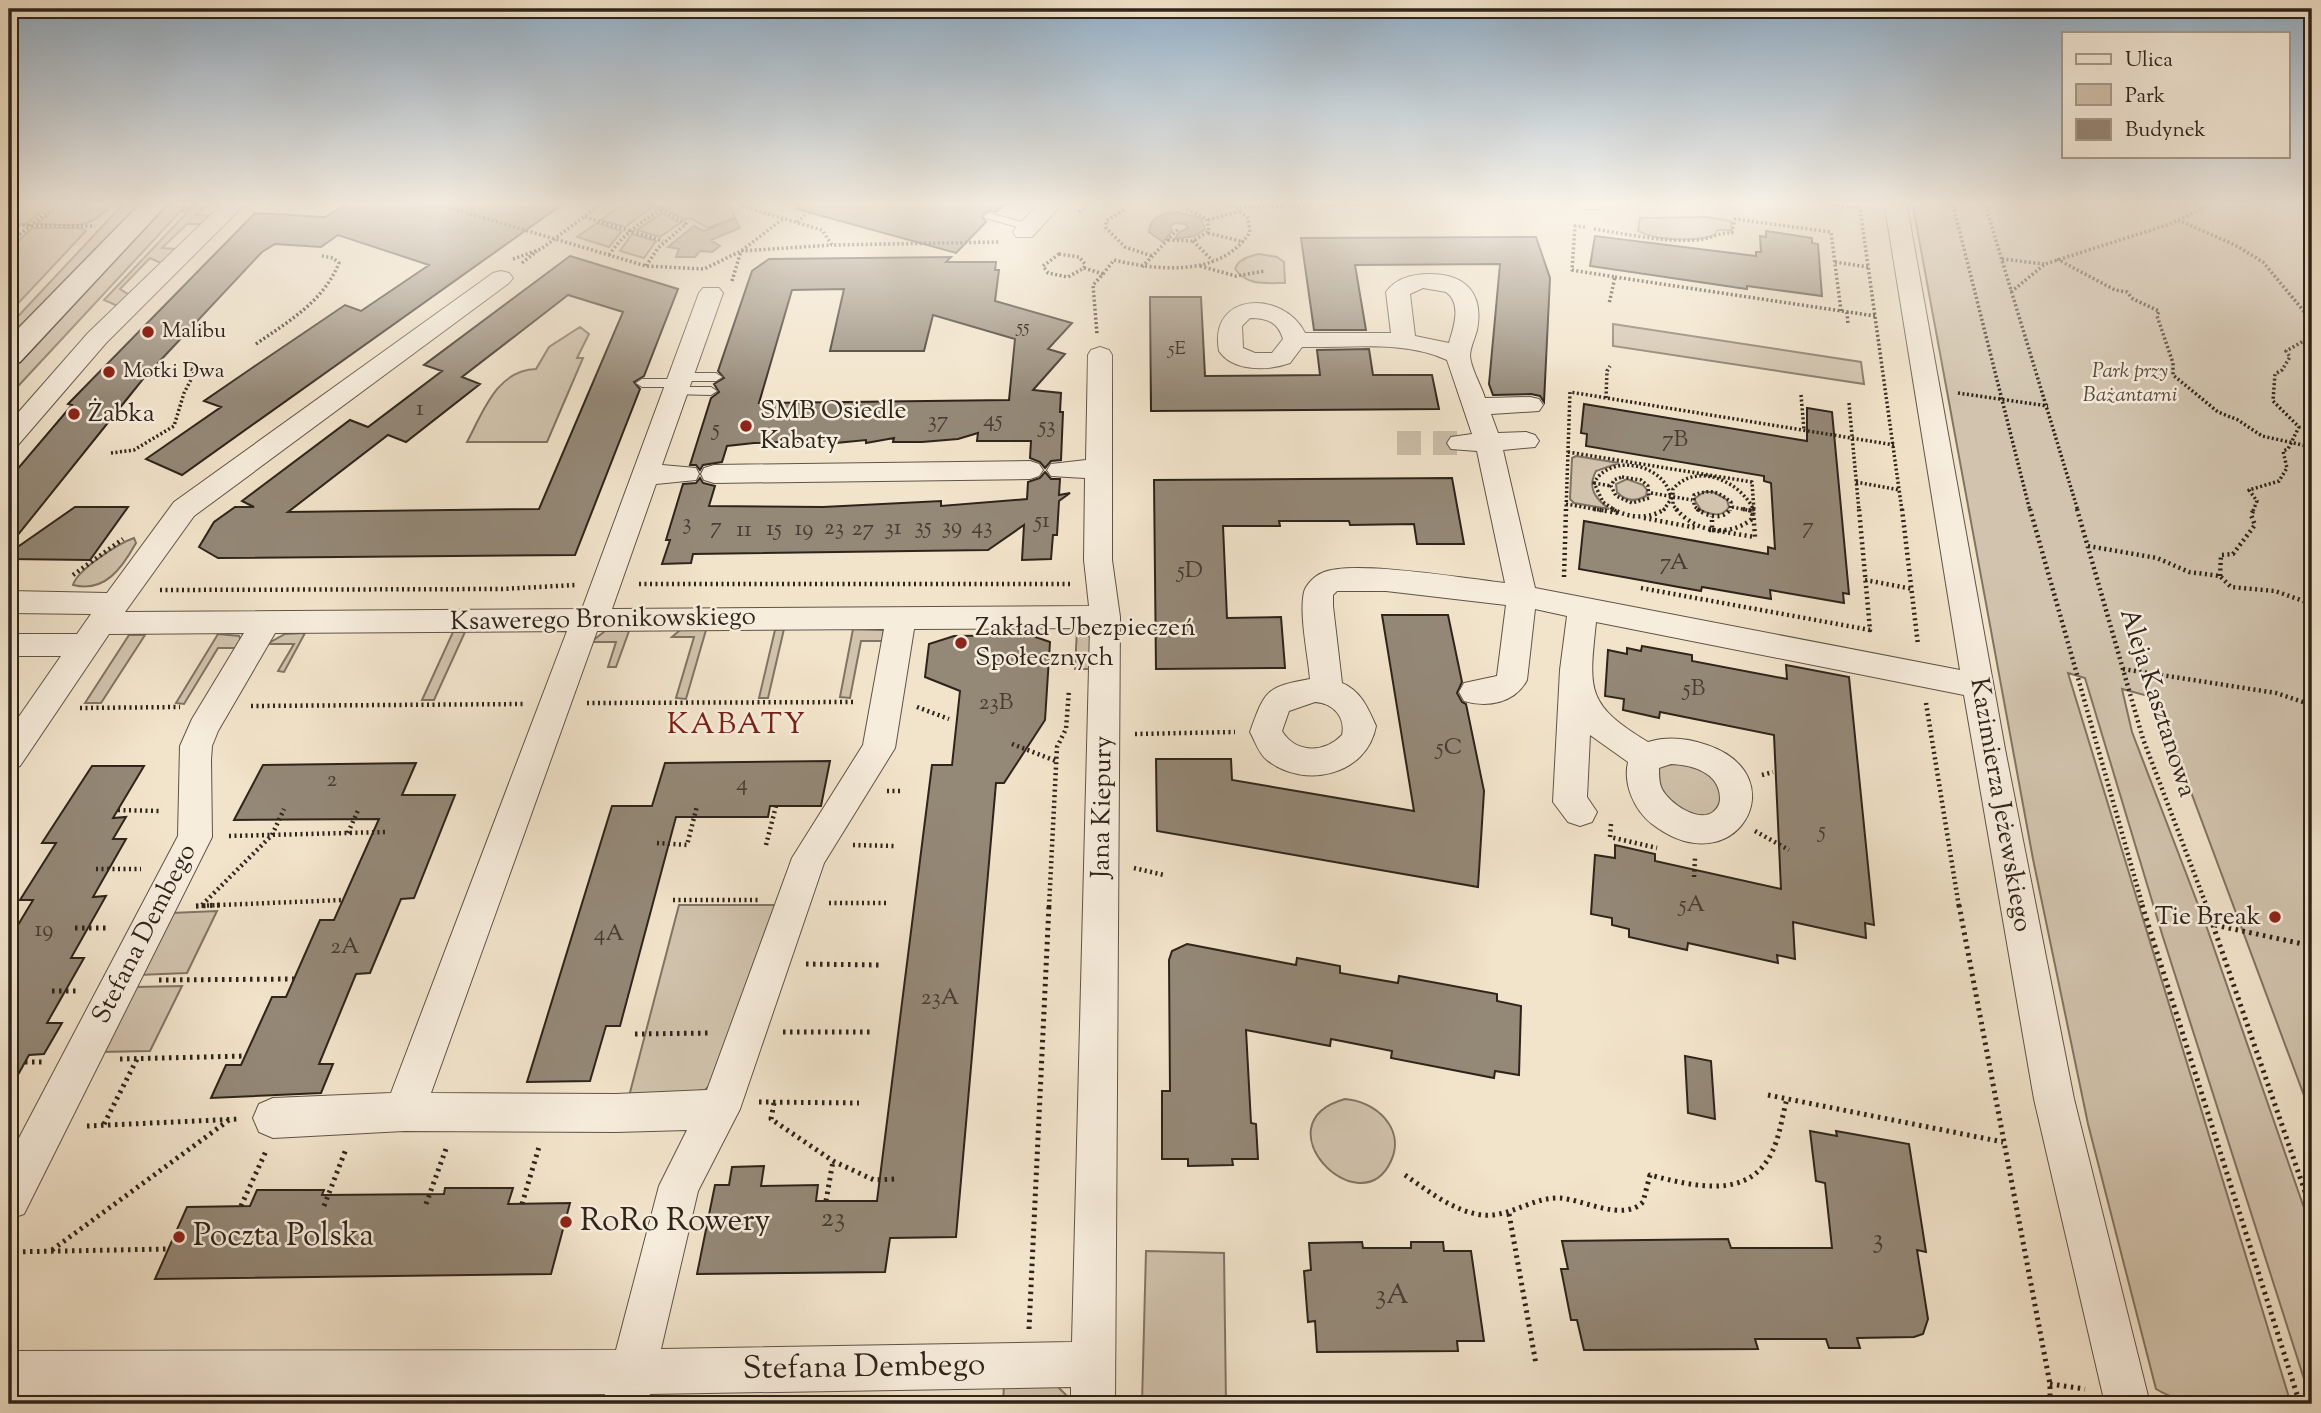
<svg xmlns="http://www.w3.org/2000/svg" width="2321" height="1413" font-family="'Sorts Mill Goudy',serif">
<rect width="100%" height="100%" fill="#f2e4cb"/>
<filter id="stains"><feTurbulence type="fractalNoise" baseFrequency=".00286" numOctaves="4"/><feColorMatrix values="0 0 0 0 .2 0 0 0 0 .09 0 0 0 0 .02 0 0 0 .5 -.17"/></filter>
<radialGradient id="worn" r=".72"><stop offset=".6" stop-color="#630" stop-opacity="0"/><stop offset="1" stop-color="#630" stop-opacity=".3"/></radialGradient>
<path fill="#d1c3ad" stroke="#807464" stroke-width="2" d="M9 201H55L26 224H9Z
M66 201H116C86 233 77 224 37 224Z
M126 201H142L9 340V326Z
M171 201H190L9 396V370Z
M198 201H211L196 215 213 216 204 224H187L162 248 177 249 163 264 150 258 120 289 131 296 120 307 104 300Z
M627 201H640L651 208 625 227 601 220Z
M686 201H708L731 207 735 218 708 228 690 218 685 220 667 210Z
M1912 201H2293L2312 221V1117L2156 698 2122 689 2132 732 2207 928 2312 1231V1404L2162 934 2085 678 2068 673 2291 1404C2249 1404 2194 1412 2156 1389L2088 1124 2033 859Z
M662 213 680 223 660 237 637 230Z
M1707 217 1731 221 1732 230H1717L1715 235C1694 242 1658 241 1638 231L1640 218Z
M597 223 622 231 609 247 577 237Z
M32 228H81L86 231 9 313V250Z
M632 234 656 241 644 258 620 251Z
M1259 254 1277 257 1284 262 1285 283C1266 283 1247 286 1235 269 1238 259 1250 256 1259 254Z
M1613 324 1861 362 1864 384 1613 346Z
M580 327 589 334 577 358H583L547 442H467C483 412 497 370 536 369L549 347Z
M1576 456 1619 463 1596 471C1587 488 1595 498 1609 509L1574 503 1570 499 1572 458Z
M1627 479 1643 485 1647 490 1646 496C1635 502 1625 501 1617 492L1616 484Z
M1704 492H1713L1727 500 1729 507C1722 518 1711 515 1701 510L1694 499Z
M134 538 136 543C122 568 105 593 73 585 77 570 119 543 134 538Z
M784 629 768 698H759L775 630Z
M853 629 884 630 883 641H861L850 698 840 697Z
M1077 629 1088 635 1093 642 1090 669H1075Z
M680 630H706L686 699 676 698 694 637H672Z
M605 631H629L616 667H608L616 642H591Z
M453 632H465L434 700H422Z
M305 633 284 672 278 671 294 644H267L285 634Z
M218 634 239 636 242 642 240 648H218L184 704 176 703Z
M129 635H145L101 703H85Z
M1687 762 1711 771 1723 784 1720 813C1685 823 1679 813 1657 789L1659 766Z
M679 905H777L714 1081 705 1090 628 1100Z
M217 911 187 973 139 975 171 913Z
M182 986 150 1051 101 1052 134 987Z
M1345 1099C1375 1101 1406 1128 1391 1161 1360 1228 1258 1123 1345 1099Z
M1146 1251 1224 1253 1226 1404H1142Z
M1054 1383 1069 1398V1404H1003L1004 1384Z"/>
<path fill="#afa38f" stroke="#7b7061" stroke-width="2" d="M1177 212 1201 218 1205 229 1195 236 1175 239 1178 233 1188 228 1185 224 1175 223 1170 226 1172 231 1163 242 1149 232C1150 216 1163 213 1177 212Z
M735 218 740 228 711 240 720 246 712 252 700 251 695 257H676L679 249 668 247 694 226 704 231Z"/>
<path fill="#948877" stroke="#2e241b" stroke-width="2" fill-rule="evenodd" d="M351 201H567L182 475 146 459 221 407 204 401 252 368 345 305 361 311 429 265 338 235 321 247 275 244 262 252 143 379 9 546V479L72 405 68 404 255 213 325 217Z
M798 201H1008L996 212 990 210 983 214 982 217 986 222 956 253 797 209Z
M1766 231 1812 238V243L1818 244 1822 296 1747 286V289L1590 266 1595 236 1756 256V252H1761L1760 236 1766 237Z
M1536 237 1550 278 1544 402 1540 396 1531 394 1493 395 1489 384 1500 264 1355 265 1366 330H1314L1301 238Z
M570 256 678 289 644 376 634 382 640 389 575 555 218 558 199 547 214 522 235 507H254L242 501 350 420 368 427 442 371 424 365ZM568 295 623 312 539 509 288 512 388 435 406 442 480 384 462 377Z
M951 257 946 262H996L995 270H999L995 301 1072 323 1048 349 1065 354 1033 390 1061 393 1060 412H1063L1061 460 1051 461 1045 468 1040 462 1030 458 1031 441H977L978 433 958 439 922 442H893L894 438 866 443V440L835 443 836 440 754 443 727 446 722 462 703 465 700 470 696 465H690L711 398 719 392 714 384 724 378 718 371 752 271 769 259ZM844 289 830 351H924L933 315 1015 339 1009 400 759 403 792 290Z
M1150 297H1201L1205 376 1320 375 1317 350 1369 349 1373 375H1432L1439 409 1151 411Z
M1584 404 1807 441V408L1832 412 1849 594 1843 593 1844 603 1770 590 1771 599 1702 587 1701 591 1579 569 1584 521 1768 554V547L1775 549 1771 483 1764 481V476L1586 446 1587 434 1581 433Z
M1045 472 1051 479H1060L1059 495 1070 493 1059 501 1057 535H1053L1051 559 1022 560 1024 525 988 550 693 554 691 563 662 564 670 540H666L683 484 696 483 700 478 703 483 715 486 709 506 823 507 941 501V506L1027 499 1028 482 1040 478Z
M1452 478 1464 544H1417L1414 524 1350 525 1349 521H1279L1280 526H1223L1227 618 1281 617 1285 668 1156 669 1154 480Z
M75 507H128L90 560 9 559V553Z
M1382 615H1448L1462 682 1457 693 1462 702 1466 704 1484 791 1478 887 1157 831 1156 759H1231L1232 780 1414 811Z
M1030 635 1050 642 1045 720 1004 783H996L956 1237 890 1238 885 1272 697 1274 715 1185H729L732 1167 764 1166 761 1186 818 1185 816 1201H877L932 765H952L960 691 925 677 929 644 954 636Z
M1642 646 1692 655V661L1787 679 1786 665 1849 677 1874 925 1865 923 1866 938 1793 922 1795 959 1777 955 1778 963 1688 943 1687 950 1629 937V929L1612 925V918L1591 914 1595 855 1615 858V845L1655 854V861L1781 889 1774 735 1660 712 1659 718 1623 710 1624 699 1605 696 1608 650 1627 654V648L1641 651Z
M830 761 821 806H770L768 817H676L620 1026H606L590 1081 527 1082 612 806H652L665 763Z
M416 763 402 795H455L414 898 401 899 370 973 356 974 319 1064H333L321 1093 211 1098 226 1065H241L272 997H286L320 920H334L379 819 234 820 263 765Z
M92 766H144L113 818 126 817 113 839H126L93 897 106 896 71 958H84L47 1023H62L44 1054 29 1055 9 1091V940L33 900H20L56 843H42Z
M1187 944 1296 965 1297 958 1340 966V973L1398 983 1399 976 1497 994V1001L1521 1006 1519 1075 1495 1071 1494 1078 1391 1058 1392 1051 1331 1039 1330 1046 1246 1030 1251 1123 1256 1124 1258 1159H1232L1233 1165 1188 1166V1159H1162V1091H1170L1169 960 1172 951Z
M1685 1056 1711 1061 1715 1119 1688 1113Z
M1810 1131 1837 1136 1836 1131 1909 1144 1926 1252 1917 1250 1928 1319 1923 1334 1914 1337 1857 1338 1860 1348H1829L1826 1339H1755L1758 1349 1584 1350 1577 1320H1571L1561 1269H1568L1562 1241 1728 1239 1731 1248H1832L1825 1183 1816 1181Z
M445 1188H513L508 1204 570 1203 551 1274 155 1279 187 1207 250 1206 257 1190H324L322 1195 444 1194Z
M1362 1242 1363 1248H1411V1242H1443L1444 1251H1471L1484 1341H1457L1458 1351 1317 1352 1315 1321 1308 1322 1304 1271 1311 1270 1309 1243Z"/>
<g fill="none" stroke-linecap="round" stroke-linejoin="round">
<path stroke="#cbbea8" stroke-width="24" stroke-dasharray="24 12" stroke-linecap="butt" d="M1397 443H1460"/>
<g stroke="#5f5447" stroke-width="2">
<path id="lane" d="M989 213 1033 225 1035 227 1029 230 985 218 984 216Z
M679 373H716L722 377 716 381H682L681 386 677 387H642L636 383 642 379H674L675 374Z
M674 387H711L717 391 711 395 670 394 668 391Z"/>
</g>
<g stroke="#5f5447" stroke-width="2">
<path id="street" d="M225 201H248L106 343 18 445 9 448V423L88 333Z
M1042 201H1065L1032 237H1016L1013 232 1016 227Z
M1579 201H1601L1603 204 1600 209H1584Z
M1884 201H1906L2005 749 2074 1099 2150 1404H2105L2034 1099 1964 695 1596 622C1589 690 1585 704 1648 742 1668 736 1687 738 1707 745 1799 776 1735 888 1652 824 1634 810 1623 784 1628 762L1590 735 1587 797 1597 812 1592 822 1580 826 1568 822 1553 802 1560 670 1567 616 1535 609 1527 680C1515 703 1488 708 1464 701L1459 692 1464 683 1497 676 1506 605 1386 591H1337L1333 595V606L1342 683C1361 691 1368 708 1376 726 1367 775 1305 790 1267 760 1259 754 1255 741 1250 732 1265 690 1266 687 1310 679 1308 655 1299 615 1304 592 1306 585 1314 576 1322 573 1351 559 1468 579 1505 583L1477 451 1451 449 1447 443 1451 437 1472 434 1447 360C1404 340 1349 348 1302 347L1290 363C1268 371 1233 372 1219 351 1208 291 1284 290 1305 333H1391L1386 292C1396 278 1413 274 1430 274 1466 274 1484 294 1477 330 1475 338 1470 348 1470 356 1471 369 1481 385 1485 398L1530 397 1539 399 1543 405 1539 411 1491 414 1498 433 1526 432 1535 435 1539 441 1535 447 1503 450 1535 588 1960 670ZM1423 288 1446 292C1462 304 1454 326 1449 343L1415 336 1410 294ZM1250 318C1267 318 1278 322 1283 339L1272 353H1255L1243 348 1242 326ZM1315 702C1333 703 1346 717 1342 735 1325 753 1296 754 1282 731L1289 711ZM1671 764C1692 765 1719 772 1720 798 1720 804 1718 808 1713 812 1698 823 1669 803 1662 789 1659 783 1659 775 1659 768Z
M501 271 509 273 513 278 509 283 194 516 125 612 582 609 699 293 703 288H719L723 293 662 465 696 468 699 474 696 480 656 484 612 609 1089 606 1084 560 1085 478 1051 476 1047 470 1051 464 1086 460 1088 355 1091 350 1100 347 1109 350 1112 355V560L1120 617 1115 1404H1071V1387L650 1394 647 1404H603L605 1394 9 1395V1351L616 1350 659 1186 687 1130 616 1132 404 1131 273 1138 259 1132 253 1118 259 1104 273 1098 391 1093 567 631 275 633 218 731 212 746 211 760 212 837 24 1214 9 1219V1157L178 836 180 746 192 719 244 633 109 634 20 766 9 770V731L61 656H9V634H77L91 614 9 613V591L107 593 174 502 493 273ZM1090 628 1072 1342 661 1349 698 1191 740 1109 824 863 895 748 914 629ZM884 629 863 745 792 858 707 1090 616 1094 431 1093 597 631Z
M1030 461 1039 464 1043 470 1039 476 1030 479 714 483 704 480 701 474 704 468 714 465Z"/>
</g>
<g stroke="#2e241b" stroke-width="3">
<path id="secondary" d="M143 201H170L20 362 9 364V338Z"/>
</g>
<path stroke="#2e241b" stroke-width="3.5" stroke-dasharray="2 2.5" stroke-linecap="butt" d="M427 201 646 266 704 269 741 251 784 218
M725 201 822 230 832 245 999 242
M1802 201 1860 208
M1859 201 1902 511
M1952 201 2030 511
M1984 201 2078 511
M1235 207 1558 201
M1124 210 1106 221V228L1125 247 1152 256
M183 212 195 201
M1079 212 1090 201
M585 217 663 241
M1208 220 1241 211
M2178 220 2235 245 2263 262 2312 321
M797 222 811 210
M9 225 95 226
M1585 227 1575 226 1572 270 1615 277 1609 304
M1594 229C1627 234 1661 242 1695 240 1709 240 1718 232 1732 233L1735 219 1831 232 1841 311
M1208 233 1244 242
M1168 240 1193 241 1209 231 1207 219 1188 210V201
M1193 241 1213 261
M9 243 61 201
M1059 254 1079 257 1085 264 1084 268 1068 277 1048 273 1043 266Z
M609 255C627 229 651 214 679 201
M513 259 541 249 605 201
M2002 259 2044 264
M2057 259 2115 290 2127 292 2133 299 2159 311 2157 316 2173 363V375L2218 412 2238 420 2262 436 2307 446 2312 454
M1835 262 1868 267
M522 263 537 251
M646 266 658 248 686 224 647 201
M1200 266 1236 276 1265 271
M1142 267 1178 229
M1084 268 1103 274 1093 285 1097 334
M1103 274 1114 260C1160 271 1221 277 1250 232L1248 218 1235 207 1216 201
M1615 277 1875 316
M732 281 741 251 832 245
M2011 292 2045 264 2170 224 2217 201
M1847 312 1848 325
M256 344C289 321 323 302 339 263L333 258 322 256
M1958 393 2048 406
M1801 395 1804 430
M1606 398 1607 371 1610 366
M1849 403 1859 511
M1568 452 1752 482 1754 511
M111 453 134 450 174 426 184 393 194 374 193 370 184 366
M1622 477 1641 480 1648 486 1649 498 1632 503 1616 496 1611 486 1614 480Z
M1856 482 1900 490
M1594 483 1611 486
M1651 493 1692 500
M1566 504 1605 511
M1732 507 1752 511
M1566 511 1570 392 1894 445
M1616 511 1603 502 1594 483C1610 452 1667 464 1671 499L1663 511
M1678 511 1673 505V489C1697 461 1742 482 1754 511
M1700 511 1694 506V495C1711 489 1717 491 1731 502L1730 511
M2253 511 2257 501 2249 490 2279 481 2287 468 2283 451 2288 449 2299 427 2273 401 2275 374 2282 370 2290 357 2286 351 2312 336"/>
<path stroke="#2e241b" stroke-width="4.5" stroke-dasharray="2 3.5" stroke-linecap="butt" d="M1594 509 1618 513
M1612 509C1631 518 1647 520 1665 509
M1676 509C1696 532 1728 538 1752 519L1753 509
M1697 509C1707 516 1723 521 1730 509
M1743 509 1754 511
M1902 509 1918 645
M2030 509 2143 907
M2077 509 2143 739 2207 907
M1644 518 1697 528
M1709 530H1712V516
M1712 530 1755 537 1753 509
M2088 546 2157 558 2189 572 2220 576 2231 587 2275 591 2312 604
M73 575 123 539
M2220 576 2221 555 2233 554 2255 525 2251 515 2254 509
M1564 577 1566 509
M1865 580 1913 589
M639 584H1072
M1641 588 1870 630 1859 509
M160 590 502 589 575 585
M2123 669 2276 693 2312 705
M587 703 855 702
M1926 703 1959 907
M251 706 523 704
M917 707 949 719
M80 708 180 707
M1135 734 1235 732
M1012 744 1056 761
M1762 775 1773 772
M887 791H903
M118 810 161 811
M1611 824 1610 837 1657 848
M1755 831 1789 850
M348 833 359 808
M229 836 385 832
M657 843 687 845 697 806
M766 845 776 806
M853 845 895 846
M1134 868 1164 875
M96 869H141
M1694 877 1695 858
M673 900H759
M829 903H888
M202 905 272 835 284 809
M196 906 342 900
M1049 907 1057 747 1066 729 1069 690"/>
<path stroke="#2e241b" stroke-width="5" stroke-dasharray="2.5 4.5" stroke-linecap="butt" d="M1959 905 2050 1384V1404
M2142 905 2300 1404
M2206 905 2312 1212
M196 906 222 905
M2215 925 2312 946
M75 928H110
M806 964 879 965
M159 980 294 979
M52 991H77
M783 1032H871
M635 1034 712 1033
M120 1059 246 1056
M25 1062H42
M1768 1095 2003 1142
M759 1102 859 1103
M774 1103 771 1119 833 1161 874 1180 895 1179
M104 1124 137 1059
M87 1126 239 1119
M1405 1175C1427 1190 1449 1208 1476 1214 1506 1221 1530 1197 1560 1198 1585 1200 1623 1222 1643 1202L1650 1175C1693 1186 1749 1201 1772 1152 1780 1136 1782 1116 1787 1099
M826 1201 833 1161
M426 1204 447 1146
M522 1204 539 1147
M241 1206 266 1151
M324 1206 346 1149
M1509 1214 1536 1364
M52 1250 229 1120
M9 1252 168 1249
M1029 1329 1049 905
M2050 1384 2085 1389"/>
<use href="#lane" fill="#f7eddd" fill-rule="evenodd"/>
<use href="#street" fill="#f7eddd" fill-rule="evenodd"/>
<use href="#secondary" fill="#f7eddd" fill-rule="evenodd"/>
</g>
<linearGradient id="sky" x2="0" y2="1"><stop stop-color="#91adc4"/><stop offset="0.51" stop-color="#f9f3e8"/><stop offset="1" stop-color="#f9f3e8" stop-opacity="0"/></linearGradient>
<rect width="2321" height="398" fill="url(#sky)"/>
<g fill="#8f2418" stroke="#f7eddd" stroke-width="2.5">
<circle cx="148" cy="332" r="7"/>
<circle cx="109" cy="372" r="7"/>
<circle cx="74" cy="414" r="7"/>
<circle cx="746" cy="426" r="7"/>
<circle cx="961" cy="643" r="7"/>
<circle cx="2275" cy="917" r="7"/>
<circle cx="566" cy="1222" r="7"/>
<circle cx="179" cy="1237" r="7"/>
</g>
<g text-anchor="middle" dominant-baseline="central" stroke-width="5" stroke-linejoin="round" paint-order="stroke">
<g font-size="19" fill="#483d32">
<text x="1023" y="327">55</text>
<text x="1177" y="349">5E</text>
</g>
<g font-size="21" fill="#2e241b" stroke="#f7eddd" text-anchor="start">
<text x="162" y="332">Malibu</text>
<text x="123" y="372">Motki Dwa</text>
</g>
<g font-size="21" font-style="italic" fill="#574c40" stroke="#f7eddd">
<text x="2130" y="372">Park przy<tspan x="2130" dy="24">Bażantarni</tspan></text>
</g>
<g font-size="23" fill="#483d32">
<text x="420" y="409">1</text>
<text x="993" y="420">45</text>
<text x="938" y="421">37</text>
<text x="1047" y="426">53</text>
<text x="716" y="429">5</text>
<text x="1675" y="440">7B</text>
<text x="1042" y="521">51</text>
<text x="687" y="523">3</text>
<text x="716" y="527">7</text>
<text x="923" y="527">35</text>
<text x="952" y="527">39</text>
<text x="982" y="527">43</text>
<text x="1808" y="527">7</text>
<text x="834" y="528">23</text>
<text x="893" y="528">31</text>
<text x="774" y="529">15</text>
<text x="804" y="529">19</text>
<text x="863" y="529">27</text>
<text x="744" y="530">11</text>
<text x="1674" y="563">7A</text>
<text x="1190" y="571">5D</text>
<text x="1694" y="689">5B</text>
<text x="996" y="703">23B</text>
<text x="1449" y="748">5C</text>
<text x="332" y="780">2</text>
<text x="742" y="784">4</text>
<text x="1822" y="831">5</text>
<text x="1692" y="905">5A</text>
<text x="44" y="930">19</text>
<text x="609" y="934">4A</text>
<text x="345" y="947">2A</text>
<text x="940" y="998">23A</text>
</g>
<g font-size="26" fill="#2e241b" stroke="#f7eddd" text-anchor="start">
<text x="760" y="411">SMB Osiedle<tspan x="760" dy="30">Kabaty</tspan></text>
<text x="88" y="414">Żabka</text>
<text x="975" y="628">Zakład Ubezpieczeń<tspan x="975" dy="30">Społecznych</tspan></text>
<text x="2261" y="917" text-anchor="end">Tie Break</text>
</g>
<g font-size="26" fill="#2e241b" stroke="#f7eddd">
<text transform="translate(603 620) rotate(-1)">Ksawerego Bronikowskiego</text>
<text transform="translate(2157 703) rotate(72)">Aleja Kasztanowa</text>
<text transform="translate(2000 805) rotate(80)">Kazimierza Jeżewskiego</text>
<text transform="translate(1103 807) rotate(-89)">Jana Kiepury</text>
<text transform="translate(145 934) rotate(-63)">Stefana Dembego</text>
</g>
<g font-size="28" fill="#483d32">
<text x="833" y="1219">23</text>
<text x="1878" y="1240">3</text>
<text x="1392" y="1296">3A</text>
</g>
<g font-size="30" letter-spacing="2" fill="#7a1f14" stroke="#f7eddd">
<text x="737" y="725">KABATY</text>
</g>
<g font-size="32" fill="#2e241b" stroke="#f7eddd" text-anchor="start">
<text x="580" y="1222">RoRo Rowery</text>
<text x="193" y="1237">Poczta Polska</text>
</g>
<g font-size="32" fill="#2e241b" stroke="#f7eddd">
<text transform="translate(864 1368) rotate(-1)">Stefana Dembego</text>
</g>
</g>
<rect width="2321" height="1413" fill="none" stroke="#f2e4cb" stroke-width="35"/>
<rect x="10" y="10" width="2300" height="1392" fill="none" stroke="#2e241b" stroke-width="3.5"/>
<rect x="18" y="18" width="2286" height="1378" fill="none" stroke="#2e241b" stroke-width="2"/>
<rect x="2062" y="32" width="228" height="126" fill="#f7eddd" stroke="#a79d8f" stroke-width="2"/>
<rect x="2076" y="54" width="35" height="10" fill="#f7eddd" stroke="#a79d8f" stroke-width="2"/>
<text x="2125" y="66" font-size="21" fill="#2e241b">Ulica</text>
<rect x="2076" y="84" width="35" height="21" fill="#d1c3ad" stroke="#a79d8f" stroke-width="2"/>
<text x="2125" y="102" font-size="21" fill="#2e241b">Park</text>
<rect x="2076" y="119" width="35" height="21" fill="#948877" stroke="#a79d8f" stroke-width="2"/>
<text x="2125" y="136" font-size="21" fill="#2e241b">Budynek</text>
<rect width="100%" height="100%" filter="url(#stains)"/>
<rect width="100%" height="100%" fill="url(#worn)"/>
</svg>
